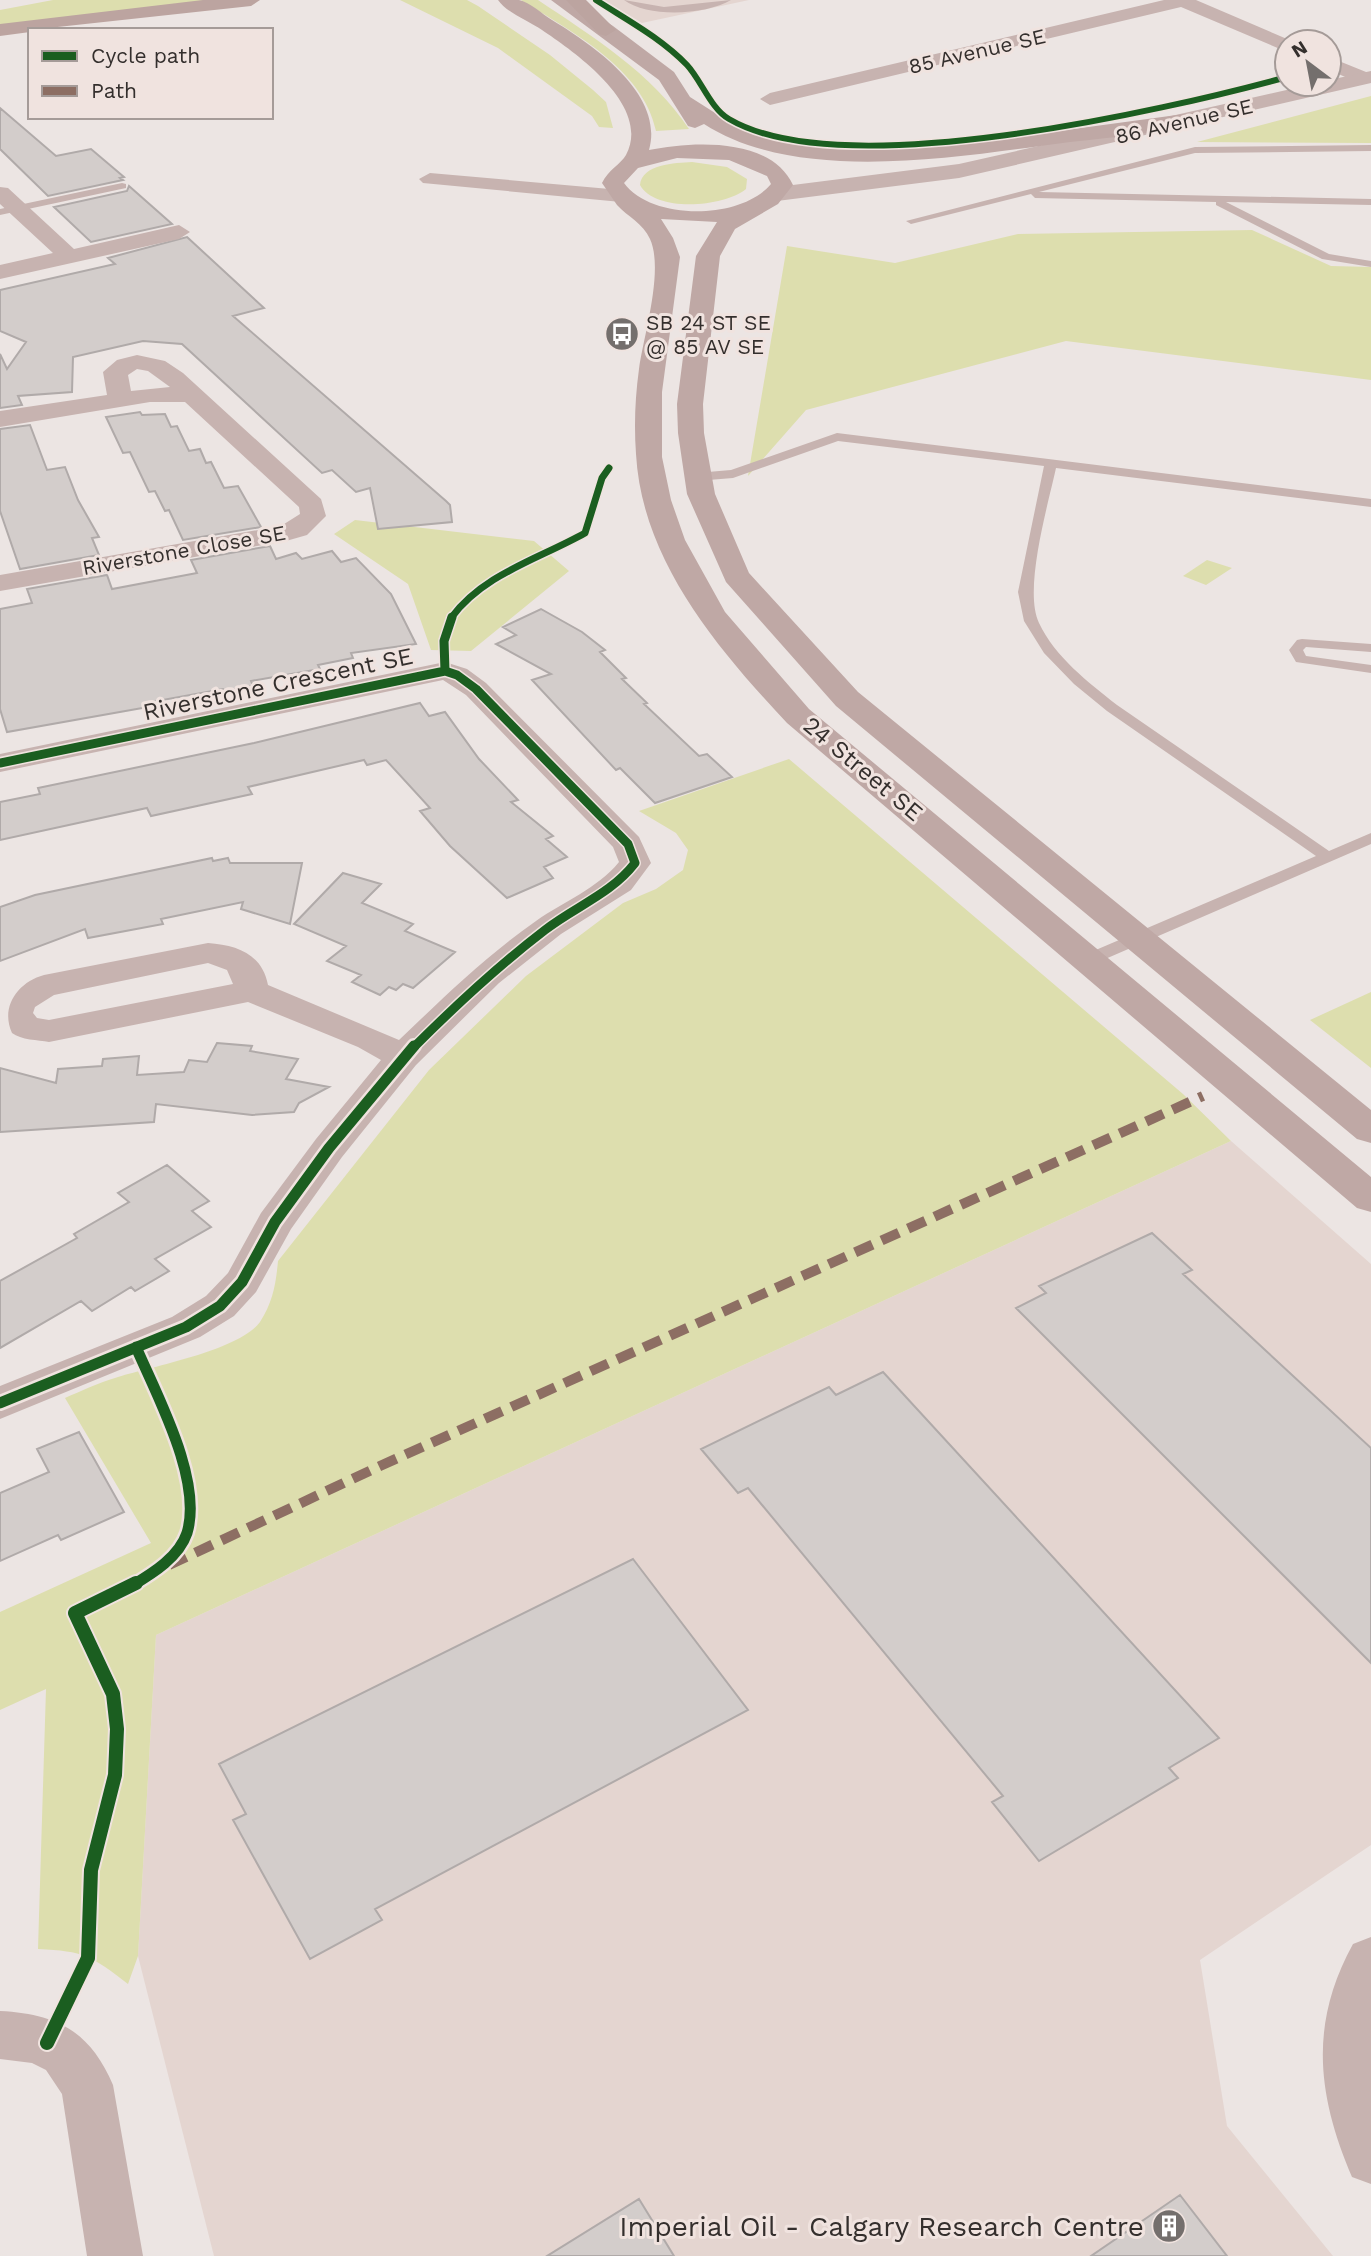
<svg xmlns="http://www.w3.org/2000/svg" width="1371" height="2256" font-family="'Work Sans',sans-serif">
<rect width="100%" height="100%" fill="#ece5e3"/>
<path fill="#e4d5d0" d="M604 0H749L642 23Z
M1231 1141 1371 1264V1845L1200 1960 1227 2126 1333 2256H214L138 1956 156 1635Z"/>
<path fill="#dddeae" d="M53 0H216L0 28V10Z
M400 0H467L478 6 550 55 593 90 606 102 613 128 599 127 592 116 498 48Z
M521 0H538C593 37 652 73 689 129L656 131C643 68 570 31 521 0Z
M1371 96V143L1197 142Z
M692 162 727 167 747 179 746 189C725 207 655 213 640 185 642 164 675 163 692 162Z
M1252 230 1331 266 1371 267V380L1066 341 806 410 748 476 787 246 895 263 1018 234Z
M355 520 534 541 569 571 471 651 431 650 408 584 334 534Z
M1207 560 1232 568 1206 585 1183 576Z
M789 759 1183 1094 1231 1141 156 1635 138 1956 128 1984C92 1956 84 1951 38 1949L46 1689 0 1710V1612L151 1543 65 1398C81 1391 98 1383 115 1378 149 1367 239 1351 260 1322 273 1302 276 1283 278 1261L429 1070 526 976 623 903 656 889 683 870 688 850 676 833 639 811Z
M1371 992V1068L1310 1020Z"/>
<path fill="#d3cdcb" stroke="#b0aaa9" stroke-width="2" d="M0 108 56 156 91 149 124 177 120 178 123 180 48 196 0 149Z
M129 186 172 224 91 242 54 207 127 191Z
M187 237 264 308 233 316 446 501 450 505 452 522 378 529 370 488 356 492 332 470 322 473 182 344 143 341 73 357 72 392 18 396 22 405 0 408V354L7 369 26 342 0 331V290L115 264 108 258Z
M140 412 142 415 165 414 171 427 177 426 189 451 200 449 206 463 211 462 224 488 238 486 261 527 183 540 169 510 165 511 155 491 149 492 130 452 123 453 106 417Z
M30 425 47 470 65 467 78 500 99 537 92 538 99 555 20 569 0 511V429Z
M270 546 276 559 296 553 302 559 332 551 341 562 356 558 391 594 416 644 351 653 353 658 318 665 320 669 251 681 253 686 224 691 223 689 146 703 148 707 7 732 0 709V609L32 603 27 589 107 575 112 589 197 573 191 560Z
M541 609 582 632 605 650 600 652 626 678 622 679 647 703 644 704 699 756 707 754 732 777 655 803 620 768 616 770 532 680 551 674 496 644 516 635 503 627Z
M420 703 429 716 445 712 479 759 518 800 511 802 553 836 546 839 567 857 544 867 553 878 507 898 450 846 420 811 430 808 386 760 367 765 364 760 248 787 252 794 151 816 147 808 0 840V802L40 794 38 788 254 743Z
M212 858 213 861 228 858 230 863H302L290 924 241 909 243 902 161 919 163 924 88 938 85 929 0 961V907L35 895Z
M343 873 381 884 362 903 413 924 405 931 455 952 413 988 403 984 396 990 389 987 380 995 352 982 361 975 327 961 346 946 294 924Z
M217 1043 252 1046 250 1051 298 1059 286 1079 329 1087 299 1103 294 1112 252 1115 156 1104 154 1122 0 1132V1068L56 1083 58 1069 102 1066 103 1059 139 1056 137 1075 184 1072 189 1060 207 1062Z
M167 1165 209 1201 192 1211 211 1227 155 1259 169 1271 135 1291 131 1287 92 1311 81 1301 0 1348V1281L77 1238 74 1234 129 1202 118 1193Z
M1152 1233 1192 1270 1183 1274 1371 1448V1663L1016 1308 1046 1293 1039 1286Z
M883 1372 1219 1738 1169 1768 1178 1778 1039 1861 992 1802 1003 1796 748 1488 738 1493 701 1449 829 1387 836 1395Z
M79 1432 124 1512 61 1540 58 1535 0 1561V1493L49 1472 37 1449Z
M633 1559 748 1710 375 1909 382 1920 310 1959 233 1820 246 1814 219 1764Z
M1180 2195 1227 2256H1091Z
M639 2199 674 2256H547Z"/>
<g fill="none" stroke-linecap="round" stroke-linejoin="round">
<path fill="#c7b3b0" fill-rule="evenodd" d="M624 0 664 7 731 0C706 15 648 18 624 0Z
M1371 145V151L1195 153 1039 192 1371 199V205L1226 202 1329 254 1371 261V267L1322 259 1216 205V202L1035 198 1031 194 911 224 906 221 1195 147Z
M122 183 126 184V188L0 215V209Z
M837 433 1371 499V507L1056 468C1048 505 1023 590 1039 623 1055 657 1088 682 1117 705L1329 851 1371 833V844L1096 963H1084L1082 959 1084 955 1316 856 1107 711 1074 684 1044 653 1024 621 1018 592 1044 466 838 441 733 478 696 481 690 477 696 473 731 470Z
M1302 639 1371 644V652L1306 647 1303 650 1306 656 1371 665V673L1296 662 1289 650 1297 640Z"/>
<path fill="#c7b3b0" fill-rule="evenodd" d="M1164 0H1196L1294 42H1287V51L1280 49 1181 7 770 105 760 99 770 93Z
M1329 57 1371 74V82H1357L1329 70Z
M430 173 621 190 632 196 621 202 423 183 419 179Z
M0 187 8 188 74 249 179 225 190 232 179 239 0 279V265L53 253 0 204Z
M137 355 165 361 183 373 321 499 326 516 307 535 286 541 0 591V575L281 526 300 514 299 507 185 402H150L0 427V411L107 395 103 372 117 360ZM137 369 148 371 170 387 131 391 128 375Z
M445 662 467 669 486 683 639 837 651 863 631 890 561 934 499 983 416 1065 342 1157 291 1229 256 1292 234 1316 200 1337 0 1419V1386L172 1317 206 1296 228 1273 261 1213 316 1139 381 1060 358 1047 248 1002 49 1042C38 1040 21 1040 12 1033 0 1007 18 982 44 975L208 943C237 945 262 954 268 985L399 1040C443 998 486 956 536 921 564 901 597 889 619 862L613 847 466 695 443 680 0 772V754ZM208 963 227 970 233 984 49 1020 37 1018 33 1013 35 1007 54 995Z
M1371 1937V2184L1352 2177C1317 2095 1309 2024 1353 1944Z
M0 2011C57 2014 90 2031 113 2085L143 2256H87L62 2094 46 2070 32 2063 0 2059Z"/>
<path fill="#c7b3b0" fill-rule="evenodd" d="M1371 71V83L959 178 777 201 766 194 777 187 959 164 1313 84H1329V80Z"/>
<path fill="#bfa8a5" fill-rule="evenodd" d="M498 0C504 0 513 0 519 0 530 2 542 14 552 20 593 45 665 94 649 150 693 141 771 137 793 185L778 204 735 229 720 256 703 404 704 433 715 494 749 573 858 692 1371 1110V1143L1357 1139 836 706 726 582 687 494 678 433 677 404 696 256 717 222 661 219 673 238 680 257 662 392V457L671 500 685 540 725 612 809 709 1371 1177V1212L1357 1208 787 723C718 649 642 561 636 454 634 426 635 398 639 369 644 334 664 270 650 239 643 223 628 217 617 205 612 198 607 190 602 183 608 170 621 164 626 155 652 106 576 53 542 30 529 21 507 13 498 0ZM677 158 729 160 767 176 771 184C741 220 652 221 624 183L638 168Z
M551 0H573L613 26 674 72 690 97 723 118 744 128 789 142 843 147 924 145 1044 133 1199 112 1209 118 1206 122C1162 133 1115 137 1070 142 962 156 800 186 704 124L695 128 688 126 659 80Z"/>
<path fill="#bca4a0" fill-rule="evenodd" d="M203 0H260L251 6 30 30V32L0 36V24Z
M566 0H586L616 30 606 36 599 34Z"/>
<path stroke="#8d6e63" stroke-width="10" stroke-dasharray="19 10" stroke-linecap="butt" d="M169 1565 380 1466 1203 1096"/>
<g stroke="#f0e3df" stroke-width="9">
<path id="cycleway-far4" d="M596 0C627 20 661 38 687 65 701 80 711 109 729 119 842 185 1162 111 1287 77"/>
</g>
<g stroke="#f0e3df" stroke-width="10">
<path id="cycleway-far3" d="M451 618C483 574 539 559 585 533L602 478 609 468"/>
</g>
<g stroke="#f0e3df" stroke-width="12">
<path id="cycleway-far2" d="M445 671 444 641 452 617
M0 763 445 671 457 675 476 689 628 844 635 863C611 894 576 906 545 930 498 966 455 1006 413 1048"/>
</g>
<g stroke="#f0e3df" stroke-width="16">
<path id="cycleway-far1" d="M0 1403 186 1327 220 1306 242 1282 275 1222 329 1148 414 1046
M133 1585C153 1573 179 1557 187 1533 203 1480 157 1396 136 1347"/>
</g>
<g stroke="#f0e3df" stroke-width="18">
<path id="cycleway" d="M47 2043 88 1958 91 1870 115 1775 117 1729 113 1694 75 1613 136 1583"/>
</g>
<use href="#cycleway-far4" stroke="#1b5e20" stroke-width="6"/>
<use href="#cycleway-far3" stroke="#1b5e20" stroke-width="7"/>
<use href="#cycleway-far2" stroke="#1b5e20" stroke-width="9"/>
<use href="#cycleway-far1" stroke="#1b5e20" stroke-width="11"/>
<use href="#cycleway" stroke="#1b5e20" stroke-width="14"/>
</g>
<defs>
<g id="bus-disc" transform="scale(1.75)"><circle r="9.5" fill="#746f6d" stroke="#f0e3df"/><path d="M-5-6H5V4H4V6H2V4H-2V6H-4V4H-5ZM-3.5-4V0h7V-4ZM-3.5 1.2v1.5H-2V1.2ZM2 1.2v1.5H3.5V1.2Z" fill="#fff"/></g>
<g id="building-disc" transform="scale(1.75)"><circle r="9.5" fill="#746f6d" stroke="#f0e3df"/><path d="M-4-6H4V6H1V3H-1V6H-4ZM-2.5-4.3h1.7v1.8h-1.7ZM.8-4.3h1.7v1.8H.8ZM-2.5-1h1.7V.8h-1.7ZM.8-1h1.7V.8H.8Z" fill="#fff"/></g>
</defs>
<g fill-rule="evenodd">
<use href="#bus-disc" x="622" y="334"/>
<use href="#building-disc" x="1169" y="2226"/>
</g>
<g text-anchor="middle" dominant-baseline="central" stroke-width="6" stroke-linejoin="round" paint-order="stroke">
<g font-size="21" fill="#342f2d" stroke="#f0e3df">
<text transform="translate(977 51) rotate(-13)">85 Avenue SE</text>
<text transform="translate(1184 121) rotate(-13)">86 Avenue SE</text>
<text transform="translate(184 550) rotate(-10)">Riverstone Close SE</text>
</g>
<g font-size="21" fill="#342f2d" stroke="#f0e3df" text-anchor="start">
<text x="646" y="322">SB 24 ST SE<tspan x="646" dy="24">@ 85 AV SE</tspan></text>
</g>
<g font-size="24" fill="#342f2d" stroke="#f0e3df">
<text transform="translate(278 684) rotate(-12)">Riverstone Crescent SE</text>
<text transform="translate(863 769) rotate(40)">24 Street SE</text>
</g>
<g font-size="28" fill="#342f2d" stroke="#f0e3df" text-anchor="end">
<text x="1144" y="2226">Imperial Oil - Calgary Research Centre</text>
</g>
</g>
<rect x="28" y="28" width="245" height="91" fill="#f0e3df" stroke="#a59b98" stroke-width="2"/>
<rect x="42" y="51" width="35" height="10" fill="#1b5e20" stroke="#a59b98" stroke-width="2"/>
<text x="91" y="63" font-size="21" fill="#342f2d">Cycle path</text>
<rect x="42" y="86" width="35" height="10" fill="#8d6e63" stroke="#a59b98" stroke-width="2"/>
<text x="91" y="98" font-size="21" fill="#342f2d">Path</text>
<g transform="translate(1308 63) rotate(328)"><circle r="33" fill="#f0e3df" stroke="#a59b98" stroke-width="2"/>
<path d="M0-5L12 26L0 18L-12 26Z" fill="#746f6d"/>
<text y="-10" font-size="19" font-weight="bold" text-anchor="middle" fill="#342f2d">N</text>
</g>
</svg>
